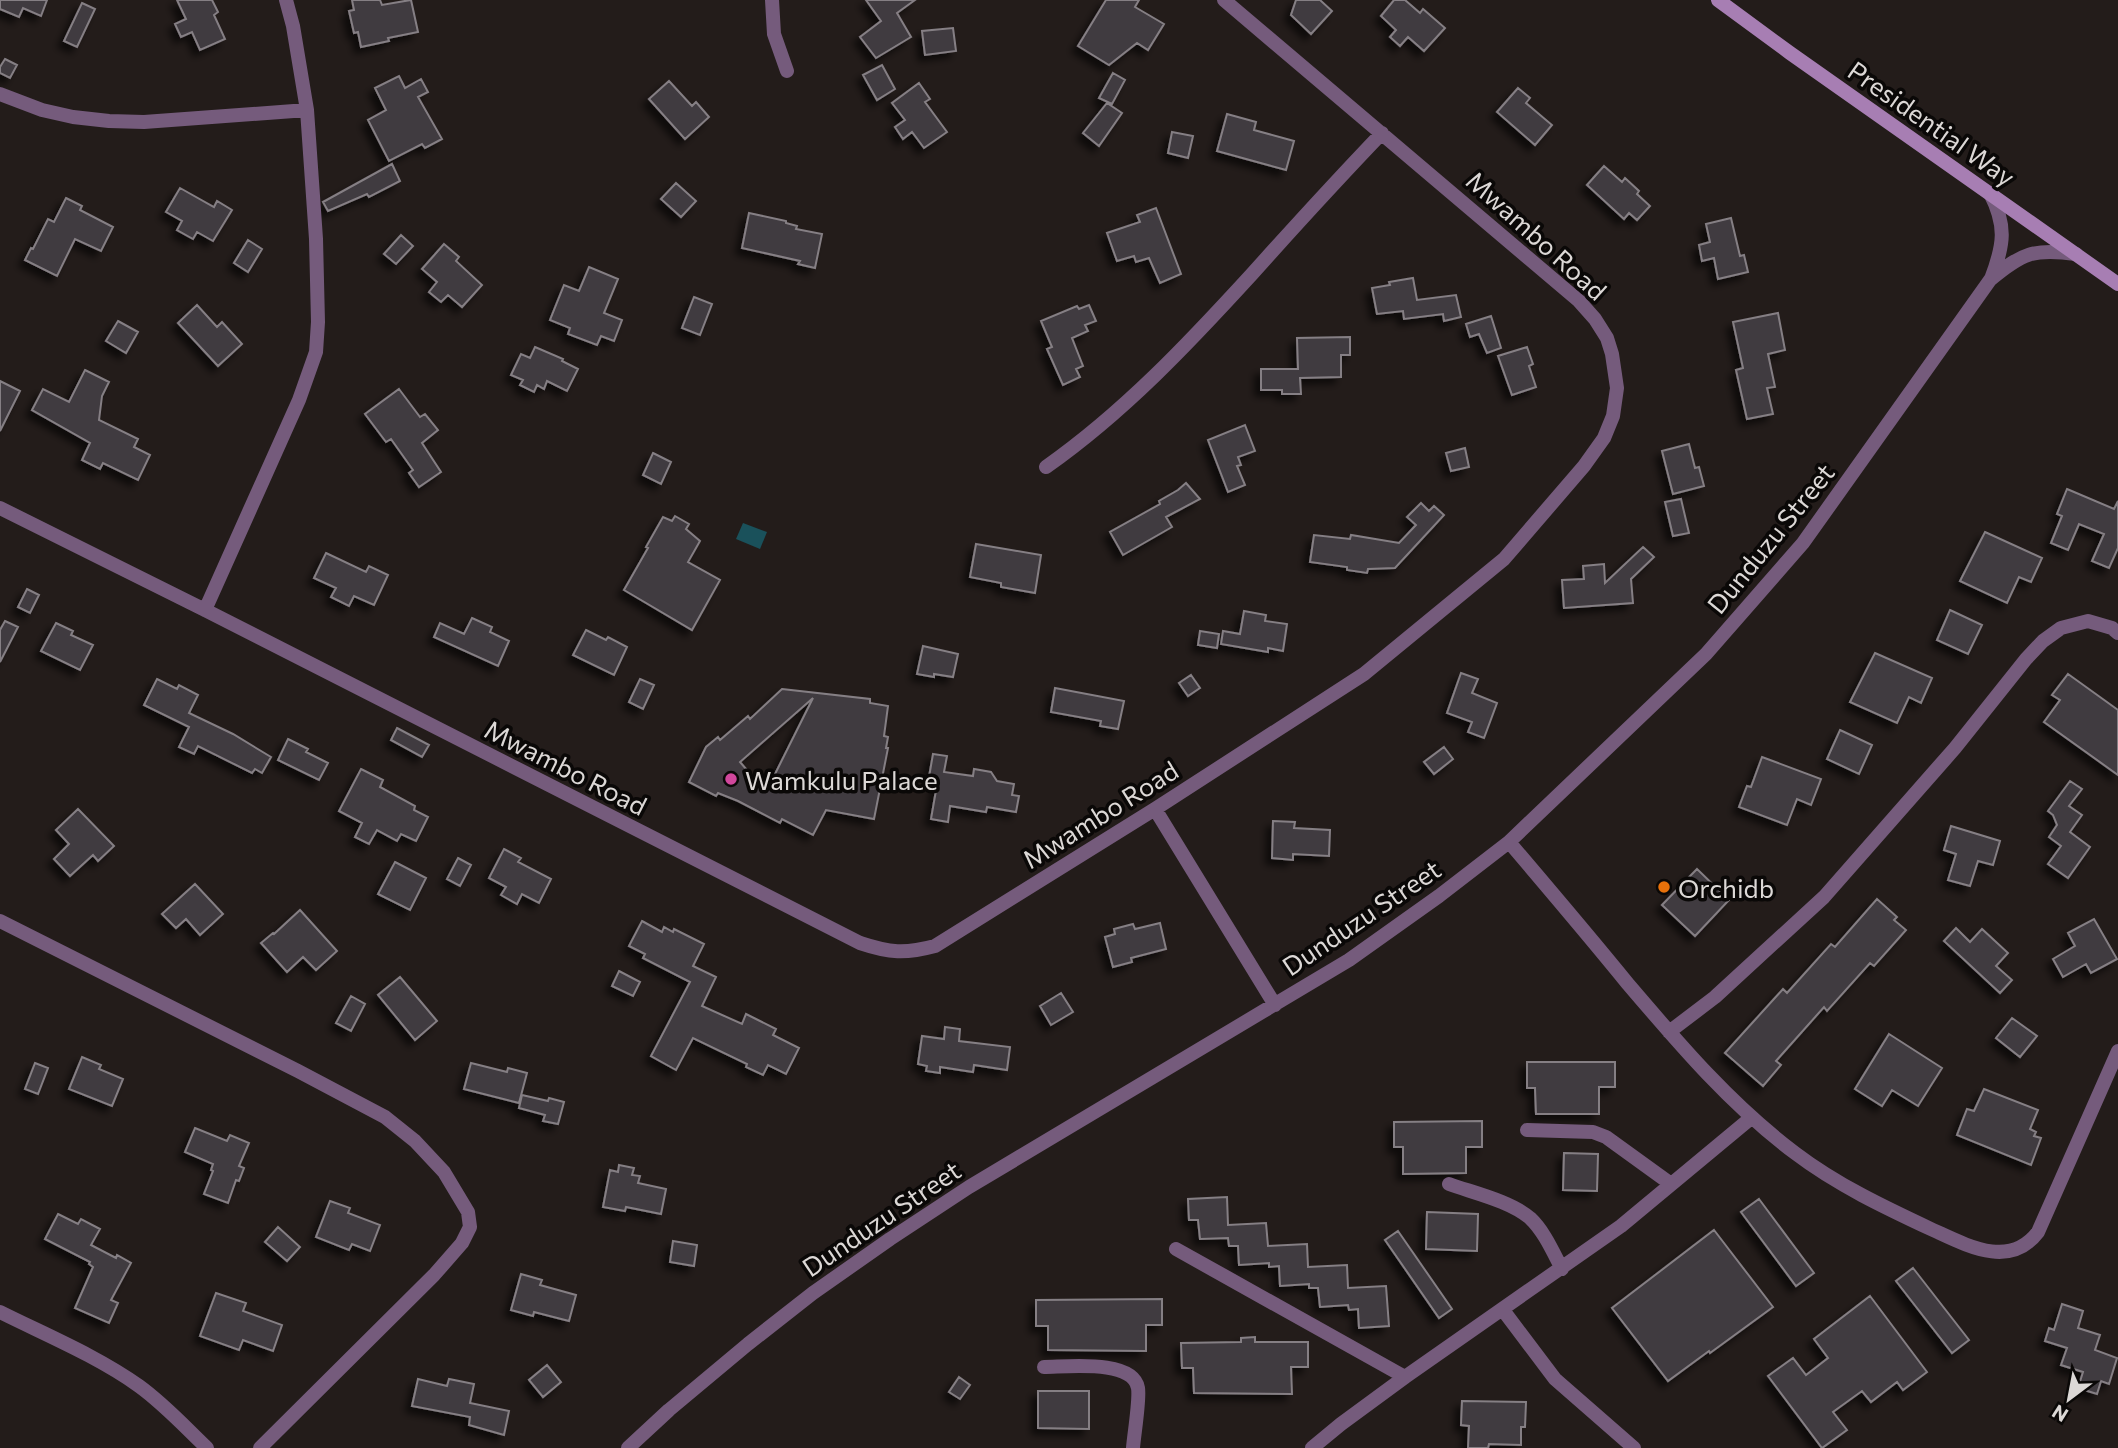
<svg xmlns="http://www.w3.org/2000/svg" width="2118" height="1448" font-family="Commissioner,sans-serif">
<defs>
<filter id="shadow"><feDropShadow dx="-6" dy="6" stdDeviation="3.5" flood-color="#0009"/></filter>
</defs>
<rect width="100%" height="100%" fill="#231c1a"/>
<path fill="#1a515b" d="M743 523 767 532 760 549 736 539Z"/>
<path fill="#3f3a3f" stroke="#857f84" stroke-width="2" fill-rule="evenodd" filter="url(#shadow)" d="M0 0H47L41 16 23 8 19 17 0 9Z
M177 0H212L218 12 214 15 225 39 200 50 192 32 181 37 175 24 186 19Z
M352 0H380L382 5 411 0 418 32 388 38 389 41 361 47 358 32 354 33 349 11 354 10Z
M866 0H915L897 13 911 37 876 58 860 37 881 21Z
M1106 0H1139L1135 7 1164 24 1148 50 1137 43 1109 65 1078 46Z
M1296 0H1320L1332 11 1311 34 1291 15Z
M1394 0H1405L1420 13 1423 9 1445 28 1424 51 1408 37 1400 46 1390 37 1396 30 1381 16Z
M82 3 95 9 77 47 64 41Z
M953 28 956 51 925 55 922 31Z
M5 59 17 65 10 78 0 73V67Z
M882 65 895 89 877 100 863 75Z
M1113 73 1125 80 1112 104 1099 98Z
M399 76 405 88 421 79 428 92 418 97 442 139 425 148 422 144 389 161 368 120 386 110 375 88Z
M669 81 692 106 696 102 709 117 685 139 649 99Z
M919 83 930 99 925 102 947 132 924 148 912 132 903 139 895 127 905 120 892 103Z
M1518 88 1530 98 1526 103 1552 125 1535 145 1497 112Z
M1107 103 1122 113 1099 146 1083 133Z
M1227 114 1256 122 1254 130 1294 141 1286 170 1217 151Z
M1172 132 1193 136 1188 158 1168 153Z
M392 164 400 181 369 197 367 194 328 211 323 202Z
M1604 166 1622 182 1625 178 1639 191 1637 194 1650 206 1637 220 1629 213 1624 219 1587 185Z
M676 183 696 201 681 217 661 199Z
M180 188 214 207 217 201 232 210 213 241 197 232 193 239 177 230 182 221 166 212Z
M66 198 82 206 80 210 113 227 101 251 75 239 57 276 25 260 31 248 33 249 48 219 54 222Z
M1156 208 1181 274 1160 283 1149 258 1136 262 1134 256 1117 261 1107 233 1140 222 1137 215Z
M749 213 786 221V223L797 226 796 229 822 234 815 268 798 264 800 261 742 248Z
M1731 218 1740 256 1744 255 1748 272 1718 279 1714 258 1702 261 1699 245 1710 242 1706 224Z
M401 235 413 246 396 264 384 254Z
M248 240 262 249 248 272 234 263Z
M444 244 459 257 456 261 482 285 462 307 448 295 441 302 429 292 437 282 422 269Z
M589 267 618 279 604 313 622 320 614 341 601 336 597 345 568 334 570 328 550 320 564 285 579 291Z
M1413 278 1417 300 1456 295 1461 317 1444 321 1443 314 1404 319 1403 311 1377 314 1372 288 1390 285 1389 282Z
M694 297 712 304 700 335 682 328Z
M197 305 217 327 222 322 242 344 218 366 178 323Z
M1089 305 1096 321 1085 325 1088 331 1072 338 1083 366 1076 369 1080 377 1063 385 1047 349 1052 347 1041 321 1077 306 1079 309Z
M1778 313 1785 350 1768 354 1775 387 1767 388 1773 414 1747 419 1736 370 1743 368 1733 322Z
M1491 316 1501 348 1487 353 1479 334 1470 337 1466 324Z
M118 321 138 332 126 353 106 341Z
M1350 337V355H1341V377L1300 378 1301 394H1282V390H1261V369H1298L1297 338Z
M535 347 563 359 562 361 578 369 567 391 547 381 544 389 537 385 534 392 520 385 523 380 511 375 521 354 530 358Z
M1527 347 1533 364 1529 366 1536 387 1512 395 1498 356Z
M85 370 109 382 102 396 99 420 138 439 134 447 150 455 138 480 103 463 100 469 82 460 90 443 32 410 43 389 69 402Z
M0 381 20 391 0 431Z
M399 389 420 417 425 414 438 430 422 443 441 472 419 487 409 473 413 470 391 439 386 442 365 414Z
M1245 425 1255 451 1238 457 1241 465 1237 466 1245 485 1228 492 1208 440Z
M1689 444 1695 468 1699 467 1704 486 1673 494 1662 451Z
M1465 448 1469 467 1451 471 1446 453Z
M653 453 671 462 661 484 643 475Z
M1186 483 1200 499 1166 517 1172 527 1123 555 1110 532 1160 504 1159 501 1178 490Z
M2067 489 2114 509 2118 501V548L2109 568 2092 561 2104 534 2079 524 2068 550 2051 543 2062 516 2057 514Z
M1681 499 1689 533 1673 536 1665 502Z
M1421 503 1429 511 1434 506 1444 515 1395 568 1368 569 1367 573 1347 570V567L1310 562 1314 535 1350 539 1351 535 1399 543 1416 525 1407 517Z
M675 516 689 524 686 529 700 541 688 562 720 580 692 630 624 590 648 548 646 547 663 517 672 521Z
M1985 532 2042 558 2031 582 2019 577 2007 603 1960 581Z
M976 544 1041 555 1035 593 1001 587V583L970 577Z
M1643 547 1654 557 1631 579 1633 603 1564 608 1562 580 1584 579 1583 566 1604 564 1605 583Z
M326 553 366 572 369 566 388 575 374 605 354 596 349 606 331 597 336 588 314 578Z
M27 589 39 595 30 613 18 607Z
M1950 610 1982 625 1968 654 1937 640Z
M1244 611 1266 615 1265 621 1287 624 1283 651 1268 648V652L1221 644 1223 631 1240 634Z
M472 618 492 627 490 632 509 641 498 666 434 637 440 623 464 634Z
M5 621 18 627 0 662V630Z
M56 623 73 631 71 635 93 645 80 670 41 651Z
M586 630 606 640 608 637 627 647 614 675 573 655Z
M1200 631 1219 634 1217 648 1198 645Z
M923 646 958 654 953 677 934 674V677L917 674Z
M1875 653 1932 678 1921 703 1909 697 1897 723 1850 702Z
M1461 673 1478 679 1472 693 1497 703 1484 738 1468 732 1472 722 1447 713Z
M2068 674 2118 710V775L2044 722 2060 700 2052 695Z
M1191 675 1200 688 1188 696 1179 683Z
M157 679 177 689 179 685 198 695 189 713 233 734 271 757 262 773 255 769 252 773 198 746 194 754 179 747 189 727 144 705Z
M640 679 654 685 643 709 629 702Z
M1055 688 1124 701 1118 729 1100 726 1101 721 1051 712Z
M782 689 870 699V703L888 706 884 736 888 737 886 748H888L874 819 826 810 813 835 782 819 780 823 738 801 718 793 716 796 689 782 706 747 718 737 720 740 748 716 750 719ZM813 698 769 786 753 777 740 762Z
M397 728 429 745 422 757 391 740Z
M1840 730 1872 745 1859 774 1827 759Z
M288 739 308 749 306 752 328 763 319 780 278 760Z
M1444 747 1453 759 1434 774 1424 762Z
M933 754 947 756 944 772 973 776 974 769 991 772 997 781 1014 784 1012 795 1019 796 1016 812 987 807 986 812 950 806 948 822 931 819 938 779 929 777Z
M1762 757 1821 779 1811 805 1797 799 1787 825 1739 807 1747 786 1751 787Z
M361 769 383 780 380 787 415 806 414 810 428 817 416 841 401 834 397 841 377 830 369 844 355 837 362 823 339 811Z
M2070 781 2082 789 2069 806 2082 815 2070 832 2090 847 2068 878 2048 864 2061 846 2049 837 2057 825 2053 815 2048 811Z
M78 809 114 846 98 861 93 855 70 876 54 859 69 844 56 830Z
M1273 821 1295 822 1294 828 1330 830 1329 856 1293 854V860L1272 858Z
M1951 826 2000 841 1993 865 1978 861 1970 886 1948 880 1956 854 1944 850Z
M504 849 521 858 518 862 551 879 539 903 522 894 517 904 501 895 506 887 489 878Z
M458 858 471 865 460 886 447 879Z
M395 862 426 878 410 910 378 894Z
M1697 869 1729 900 1695 936 1662 905Z
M195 884 223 914 200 935 186 919 176 928 162 914Z
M1877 899 1897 917 1894 920 1906 930 1874 966 1870 963 1827 1011 1824 1007 1776 1061 1781 1065 1763 1086 1725 1053 1783 989 1787 993 1831 944 1835 947Z
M300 910 337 951 316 970 303 957 287 972 261 943 273 933 274 934Z
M2094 919 2117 959 2091 973 2086 964 2063 977 2053 959 2075 946 2068 933Z
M642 921 662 932 664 927 673 932 674 929 704 944 693 966 716 977 702 1006 742 1024 746 1014 776 1029 773 1035 799 1048 786 1074 768 1065 763 1075 746 1067 747 1064 693 1038 676 1070 651 1056 690 982 643 958 645 954 629 946Z
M1160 923 1166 949 1131 958 1132 962 1113 967 1105 937 1115 934 1114 929 1133 924 1135 929Z
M1956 928 1970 942 1982 929 2008 953 1996 966 2012 980 2000 993 1944 941Z
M619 971 640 982 633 996 612 986Z
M400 977 437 1021 415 1040 378 995Z
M1061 993 1073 1012 1051 1025 1040 1006Z
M351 996 365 1004 351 1031 336 1023Z
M2012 1018 2037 1036 2020 1057 1996 1038Z
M945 1027 960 1029 959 1041 1010 1047 1007 1070 974 1065 973 1072 940 1067V1073L926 1071 927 1066 918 1064 922 1036 944 1039Z
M1889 1034 1942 1068 1918 1106 1892 1090 1882 1106 1855 1089Z
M82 1057 101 1065 99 1069 123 1079 112 1106 69 1089Z
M1527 1062H1615V1087H1599V1114H1536L1535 1088H1527Z
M35 1063 48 1068 38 1094 25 1089Z
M471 1063 507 1072 508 1068 527 1073 519 1103 464 1089Z
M1984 1089 2038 1110 2030 1129 2036 1132 2034 1136 2041 1138 2031 1165 1957 1135 1967 1109 1974 1111Z
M522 1095 548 1101 549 1098 564 1102 558 1124 543 1121 545 1115 519 1108Z
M1482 1121V1147H1466V1173L1403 1174V1147H1394V1122Z
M195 1128 227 1141 230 1135 249 1143 239 1166 244 1168 239 1181 236 1180 228 1203 204 1194 213 1171 211 1170 213 1164 185 1152Z
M1564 1153 1598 1154 1597 1191 1563 1190Z
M619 1165 634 1168 632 1175 640 1176 638 1183 666 1189 661 1214 626 1207 625 1211 603 1207 610 1170 618 1172Z
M1227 1197 1228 1225 1266 1223 1268 1246 1307 1244 1308 1267 1347 1265 1348 1288 1386 1286 1389 1326 1359 1328 1358 1309 1349 1310 1348 1305 1320 1307 1318 1288H1309V1284L1280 1286 1279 1266 1269 1267V1263L1239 1265 1238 1246H1229L1228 1238 1200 1239 1198 1220H1189L1188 1199Z
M1759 1199 1814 1273 1796 1286 1741 1212Z
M330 1201 350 1208 348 1213 380 1225 370 1251 352 1244 349 1250 316 1237Z
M1427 1212 1478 1214 1477 1251 1426 1249Z
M58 1214 78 1224 81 1219 100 1229 91 1245 116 1258 117 1255 131 1263 111 1300 118 1303 109 1323 75 1308 93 1267 89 1264 90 1262 45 1239Z
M278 1227 300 1247 287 1261 265 1242Z
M1714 1230 1773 1307 1710 1353 1709 1351 1668 1381 1612 1308Z
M1398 1231 1452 1309 1439 1318 1385 1240Z
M673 1241 697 1245 694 1266 670 1262Z
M1913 1268 1969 1340 1952 1353 1896 1281Z
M521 1274 542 1280 540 1285 576 1295 569 1321 534 1312 533 1316 511 1310Z
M216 1293 246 1303 243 1311 282 1325 273 1351 243 1340 239 1350 200 1336Z
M1870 1296 1927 1372 1903 1390 1897 1382 1871 1402 1862 1391 1833 1412 1847 1430 1822 1448 1768 1376 1793 1358 1806 1375 1828 1358 1814 1339Z
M1162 1299V1325H1146V1351L1048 1350V1326H1036V1300Z
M2062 1304 2083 1311 2078 1328 2100 1335 2095 1350 2117 1358 2109 1384 2101 1381 2097 1394 2078 1388 2083 1372 2061 1365 2067 1348 2045 1341 2049 1328 2054 1330Z
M1255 1337V1342H1308V1367H1291L1292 1394 1194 1393 1193 1368H1182L1181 1343 1241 1342V1338Z
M547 1365 561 1382 543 1397 529 1380Z
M959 1377 970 1385 960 1399 949 1392Z
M418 1379 447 1386 449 1379 474 1384 470 1403 509 1411 504 1435 469 1425 470 1417 412 1406Z
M1038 1391H1089V1429L1038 1428Z
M1462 1401 1526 1402 1525 1427H1521V1445L1489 1444 1488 1448H1468L1469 1426 1461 1425Z"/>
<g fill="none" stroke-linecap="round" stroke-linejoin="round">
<path stroke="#755b7c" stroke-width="14" d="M772 0 774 34 787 71
M0 94 42 110 73 117 109 121 144 122 307 110
M1990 193C2007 226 2004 245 1991 279
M1046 467C1124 412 1188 344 1252 274 1295 226 1338 179 1382 133
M0 508 205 610 860 943C890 953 905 954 935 946L1155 809 1364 674 1504 559 1584 466 1604 438 1613 416 1617 388 1612 354 1607 338 1595 319 1579 301 1224 0
M205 610 299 400 316 352 318 322 316 239 307 110 293 26 286 0
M1155 809 1275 1005
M1509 842C1549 889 1589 936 1628 984 1680 1045 1731 1105 1795 1153 1837 1185 1886 1208 1933 1230 1968 1246 2010 1269 2038 1232L2118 1051
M0 921 298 1071 385 1117 415 1141 444 1172 468 1212 470 1227 462 1243 434 1275 260 1448
M1669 1032 1715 997 1824 897 1955 748 2026 659 2043 641 2061 628 2088 621 2112 628 2118 633
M1527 1130 1593 1132 1606 1137 1671 1184
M1449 1184C1474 1193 1510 1201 1530 1218 1544 1231 1553 1252 1562 1269
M1176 1249 1405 1377
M1503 1310 1555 1379 1634 1448
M0 1312C46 1335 97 1356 139 1386 164 1404 185 1427 207 1448
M1044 1367C1067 1367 1133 1359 1138 1388 1140 1399 1134 1435 1133 1448
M628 1448 669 1410 748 1344 813 1293 890 1239 969 1187 1349 960 1439 896 1509 842 1706 654 1803 543 1990 280C2022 253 2034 248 2076 254
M1312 1448 1341 1424 1405 1377 1621 1226 1751 1118"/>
<path stroke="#a77eb3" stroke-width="14" d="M1718 0 1790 53 2118 284"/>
</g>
<circle fill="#d1479c" stroke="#0a0807" stroke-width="2.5" cx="731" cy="779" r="7"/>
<circle fill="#e8710a" stroke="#0a0807" stroke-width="2.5" cx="1664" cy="887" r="7"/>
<g text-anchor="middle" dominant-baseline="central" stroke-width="7" stroke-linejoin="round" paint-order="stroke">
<g font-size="26" fill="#dcd8d6" stroke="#0a0807">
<text transform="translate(1932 123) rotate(35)">Presidential Way</text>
<text transform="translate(1537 235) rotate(42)">Mwambo Road</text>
<text transform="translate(1770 538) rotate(-51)">Dunduzu Street</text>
<text transform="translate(566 767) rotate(27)">Mwambo Road</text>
<text transform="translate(1100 814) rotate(-32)">Mwambo Road</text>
<text transform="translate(1361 917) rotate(-34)">Dunduzu Street</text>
<text transform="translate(881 1218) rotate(-34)">Dunduzu Street</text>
</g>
<g font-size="26" fill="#dcd8d6" stroke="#0a0807" text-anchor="start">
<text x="745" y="779">Wamkulu Palace</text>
<text x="1678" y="887">Orchidb</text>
</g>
</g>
<g transform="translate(2069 1399) rotate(212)" stroke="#0a0807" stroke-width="5" paint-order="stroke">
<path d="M0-5L12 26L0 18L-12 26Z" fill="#dcd8d6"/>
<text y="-10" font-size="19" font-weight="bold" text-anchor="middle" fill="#dcd8d6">N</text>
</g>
</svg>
